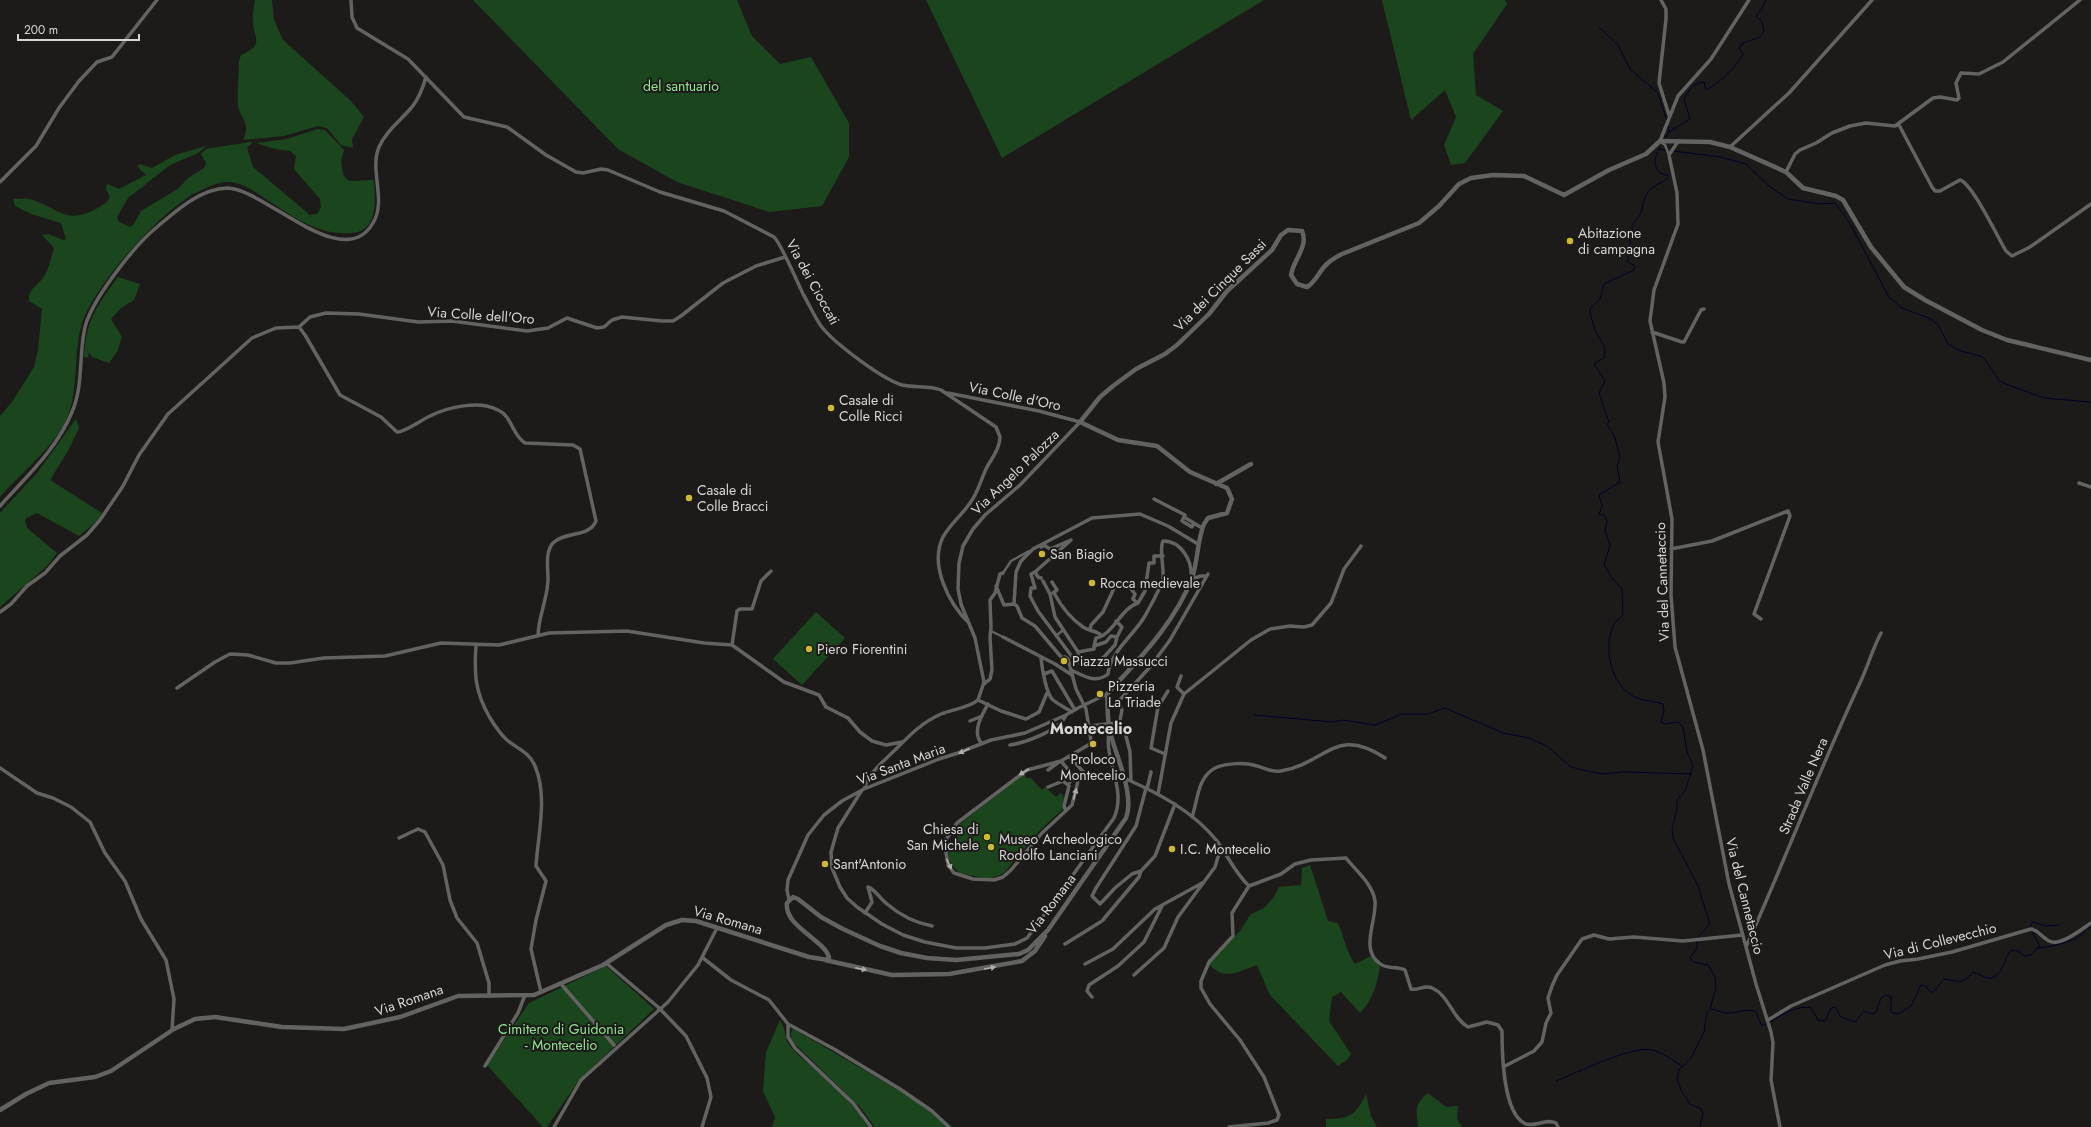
<svg xmlns="http://www.w3.org/2000/svg" width="2091" height="1127" font-family="Jost,sans-serif">
<rect width="100%" height="100%" fill="#1d1b19"/>
<path fill="#1b461d" d="M255 0H272L274 20 283 40 351 101 364 117 352 139 353 148 341 145 327 128 318 126 284 136 243 140C252 121 239 118 238 105 237 91 239 75 239 61L241 55C265 44 254 40 253 22 252 15 254 7 255 0Z
M473 0H737L752 36 780 64 811 57 849 123V157L822 206 769 212 677 182 618 149Z
M926 0H1264L1002 158Z
M1382 0H1505L1507 4 1473 54 1476 95 1503 111 1465 163 1451 165 1444 145 1456 117 1445 90 1411 120Z
M317 129 325 130 344 150 341 160 343 175 349 181 374 180C375 200 379 230 352 233 317 236 291 215 263 197 253 190 242 183 230 182 218 181 206 188 195 193 161 211 90 289 81 327 73 357 79 387 67 418 57 444 19 475 0 497V416L12 402 34 367 38 350 42 309 29 301C28 289 37 286 43 278 49 270 51 257 54 248L42 235 48 234 63 240 66 239 61 223 31 214 15 206 13 199C18 199 24 198 29 199 57 206 64 226 96 209 103 205 107 203 110 197L106 189 107 184 119 189 146 175 137 166 140 164 152 168 175 155 206 146 198 153 170 165 128 198 117 217 119 222 130 227 134 224 141 211 178 189 188 178 204 168 206 163 201 154 206 149 250 142 252 143 247 148 253 167 310 215 317 214 321 207 320 199 294 169 296 156 290 151 275 149 256 143 287 139Z
M118 277 140 284 134 300 121 308 111 319 122 337 117 352 109 363 92 357 89 352 88 357 84 358C86 320 96 307 118 277Z
M76 419 79 428 68 451 50 480 102 513 97 521 79 536 37 513 25 519 27 528 57 553 47 566 0 607V513L37 473Z
M816 612 845 638 802 685 773 659Z
M1024 774 1026 778H1031L1042 790 1045 787 1056 797 1061 793 1064 797 1062 805 1064 808 1040 830 1004 873 995 877 989 879 959 873 949 861 948 848 949 844 958 840 956 827Z
M1310 865 1328 921 1338 923C1344 937 1346 951 1355 964L1371 956 1380 967C1377 985 1373 999 1360 1013L1341 992 1332 997 1329 1021 1351 1054 1347 1060 1338 1066 1270 995 1257 965C1238 971 1225 982 1209 964L1240 931 1251 914 1264 908 1274 897 1279 887 1301 885 1302 868Z
M606 966 654 1009 579 1080 547 1127H543L487 1065 529 1003Z
M780 1020C786 1030 785 1038 788 1043 795 1054 806 1061 815 1069 834 1086 856 1105 868 1127H772L775 1117 763 1091 766 1052Z
M793 1029 904 1093 935 1115 946 1127H875L861 1108 795 1044C791 1039 789 1035 793 1029Z
M1428 1093 1446 1107 1458 1106 1457 1119 1462 1127H1418C1417 1109 1413 1106 1428 1093Z
M1366 1094 1371 1116 1377 1127H1326V1119C1350 1119 1356 1115 1366 1094Z"/>
<g fill="none" stroke-linecap="round" stroke-linejoin="round">
<path stroke="#00012a" stroke-width="1" d="M1599 27 1618 45 1630 69 1658 93 1667 121
M1668 126 1669 132
M1665 138 1669 132 1690 119 1684 99C1688 91 1694 82 1704 82L1706 90C1719 83 1737 67 1743 54L1739 48 1743 43 1760 37 1764 31 1762 22 1756 16 1762 9 1766 0
M1660 147C1655 157 1652 164 1660 173L1669 176C1664 183 1655 184 1650 190 1643 197 1643 205 1641 213 1639 218 1631 222 1632 229 1632 238 1627 256 1628 262L1635 266 1634 270 1604 284 1600 299 1590 309C1591 317 1593 327 1597 334 1602 343 1607 346 1604 358L1594 364 1605 381 1599 393 1609 422 1607 424 1615 438 1619 453 1620 458 1617 466 1620 482 1599 495 1602 506 1599 514 1605 516 1607 522 1605 531 1610 545 1604 565 1612 578 1622 589 1623 615C1620 619 1616 620 1614 624 1603 646 1610 684 1633 696 1642 701 1653 701 1663 704L1664 711 1661 722 1665 724 1678 722 1683 727 1687 752 1693 766 1685 791 1677 800V809L1672 829 1673 838 1698 886 1710 924 1697 938
M1659 149 1666 150
M1673 151 1720 157 1746 164 1769 186 1788 199 1820 204 1835 203 1849 222 1889 297 1902 308 1931 319 1938 325 1948 344 1958 350 1983 357 1998 379 2003 383 2044 398 2091 402
M1254 715 1333 722 1343 720 1375 725 1402 714H1428L1445 708 1503 733 1529 738 1547 746 1571 767 1587 771 1602 774 1624 772 1691 774
M2031 928V924L2033 922 2046 926 2059 925
M2032 931 2040 947
M1697 941V948L1690 958 1694 962 1708 965 1715 977 1716 988 1710 1009 1707 1012 1704 1032 1691 1058 1679 1070 1677 1078 1681 1090 1690 1104 1701 1109 1703 1114 1700 1127
M1711 1009C1717 1009 1720 1013 1727 1013 1738 1014 1745 1007 1756 1012L1762 1026C1777 1019 1795 1004 1811 1008L1818 1020 1825 1021 1831 1008 1835 1007 1841 1017 1855 1022 1864 1011 1872 1014 1876 1012 1881 998 1886 995 1891 997V1012L1898 1014 1911 1006 1921 985 1926 986 1930 992H1933L1944 979C1958 981 1963 985 1973 972 1978 973 1983 977 1988 978 2003 978 2004 958 2011 950L2018 951 2024 956 2031 955 2037 948C2051 947 2065 944 2078 937 2083 934 2086 930 2091 927
M1556 1081C1576 1073 1633 1045 1652 1050 1662 1053 1673 1059 1681 1066"/>
<path stroke="#636362" stroke-width="2.5" d="M1661 142 1665 145 1669 155
M1003 573 1011 561 1029 551
M991 631 1003 637
M1056 636 1063 630
M1068 785 1072 780H1077"/>
<path stroke="#636362" stroke-width="3.5" d="M351 0 352 17 357 28 408 59 464 117 507 127 546 155 576 172 583 173 601 169 608 170 660 192 724 211 774 237C780 242 798 283 803 294 809 304 814 316 821 326 834 343 882 379 902 385 915 388 929 385 941 390L996 427 1000 437C1000 448 992 458 987 467 981 479 978 493 970 503 962 515 950 524 943 537 929 565 949 604 969 623
M1661 0 1666 9V19L1659 83 1669 115
M1899 125 1932 187 1935 191H1940L1960 180C1972 183 1998 238 2006 251L2012 256 2030 247 2091 204
M1660 141 1678 96 1711 59 1749 0
M1677 143 1669 155 1677 193 1678 224 1654 290 1650 321 1664 383 1665 397 1658 442 1672 519 1671 595 1675 647 1703 750 1729 884 1756 984 1771 1032 1773 1043 1771 1080 1780 1127
M1730 147 1789 93 1872 0
M1786 172 1795 154 1800 150 1816 143 1832 133 1850 126 1866 123 1895 126 1933 98 1940 97 1957 100 1959 98 1956 83 1961 73 1979 74 2003 62 2080 0
M0 182 36 146 59 108 79 81 97 62 112 57 157 0
M299 327 310 317 326 313 359 314 418 322 452 321 527 331 548 328 567 318 597 328 604 327 612 320 622 317 662 321H673L681 316 723 283 756 266 785 257
M1652 332 1682 342H1684L1701 310 1704 309
M948 393 1039 411 1080 422 1020 485 985 515 973 529 963 546 959 563 958 589 961 604 975 638 984 682 978 700
M2079 483 2091 487
M1154 499 1185 515 1184 517
M0 506C26 477 57 449 72 412 83 387 79 359 84 332 88 303 135 245 157 227 177 210 200 189 227 188 264 188 343 275 373 223 387 200 369 171 379 147 386 131 401 120 412 107 419 98 423 88 426 77
M1194 523 1192 527 1182 521 1184 517 1202 528
M1671 549 1712 541 1788 511 1790 516 1754 614 1761 619
M1035 572 1071 540 1050 549 1044 545 1041 547
M1041 578 1038 577 1035 572 1031 574 1035 588H1031L1030 596 1038 611 1073 658
M1043 581 1050 594 1055 617 1078 652 1079 659 1077 662
M1052 582 1057 590 1053 593
M996 586 1004 605 1014 604
M1133 586 1131 589 1135 594 1133 599 1137 603
M1054 593C1061 606 1070 618 1083 627 1088 631 1095 630 1101 635
M0 612 11 604 27 586 45 573 60 556 87 535 100 520 123 486 139 455 168 414 252 338 276 328 299 327 305 335 340 395 381 417 397 432C403 433 423 419 430 416 448 407 479 400 498 410 512 416 512 435 525 443L573 445 580 449 596 521C589 538 565 531 553 543 545 552 548 567 548 579 548 598 538 617 538 636
M1090 630 1091 625 1103 612 1116 584
M1003 637 1055 664 1072 675
M476 645C474 675 475 692 490 718 495 726 500 734 507 740 518 749 529 752 535 766 548 797 538 834 536 866L546 881 536 920 531 949 541 992
M732 645 737 611 740 609H752L761 581 771 571
M1094 646 1096 638C1113 635 1121 608 1138 603L1145 591 1149 563H1154V556H1163
M1078 652 1094 649V646L1106 642 1111 636 1117 637
M1041 658C1042 668 1046 694 1053 700 1059 705 1066 708 1072 712
M1076 661 1083 665H1090L1104 657 1115 645 1117 637 1122 627 1116 621
M1071 670C1084 676 1096 684 1108 674 1110 652 1134 635 1145 616 1150 606 1162 587 1163 577 1164 566 1159 550 1163 541 1182 541 1193 562 1191 579L1201 576H1206
M1044 674 1052 671 1075 710
M1181 676 1177 687 1184 694
M983 685 990 679 992 670 990 637 991 628 990 600 995 593 1000 574 1003 573
M177 688 215 662 230 654 248 655 276 663H290L324 658 385 656 441 643 499 645 549 633 627 631 704 643 732 645 784 682 819 695 826 707 848 718 860 732 872 741 886 745 902 742
M1080 707 1107 694
M970 721 982 716
M1089 726 1116 723 1120 720 1122 710 1118 702 1150 667 1170 640 1208 574
M1126 736 1130 752 1131 781
M981 743C972 731 982 715 988 704
M1010 745C1024 743 1061 730 1066 715
M1165 754 1151 748 1158 707 1168 691
M1069 756 1087 776
M1061 761 1078 781 1072 805 1042 833 1011 870 1003 877 994 880 973 879 954 873 948 865 945 846 947 838 957 823 1027 770 1061 761 1090 744 1091 741 1086 709 1076 689 1068 659 1065 657 1062 658 1035 626 1022 618 1017 606 1014 604 1016 572 1021 561 1033 549 1092 518 1140 514 1168 526 1198 544
M0 768 37 793 53 798 71 807 90 822 105 853 125 881 141 919 166 960 174 999 172 1030
M1048 770 1059 762
M1124 778C1158 793 1193 811 1217 841 1228 856 1235 873 1249 886
M1048 787 1063 781 1069 786 1064 806 1066 811
M864 789C870 771 885 760 898 747 912 733 923 722 941 714 953 709 969 708 978 700L1001 711 1026 719 1039 712 1047 693
M1147 789 1151 772
M862 790 838 828 831 852 832 868 840 887 847 898 857 907 882 924 903 935 925 942 956 948H985L1015 944 1027 938 1036 926 1114 818C1127 789 1104 761 1109 732
M1158 794 1171 723 1184 694 1251 640 1270 629 1290 626 1304 627 1312 625 1331 603 1344 569 1361 546
M1192 817C1198 800 1197 778 1215 768 1227 763 1245 762 1257 766 1265 768 1273 773 1281 771 1327 763 1335 725 1385 758
M399 838 418 829 425 832 443 865 450 900 457 918 477 943 489 983V995
M1141 871 1132 874 1115 888 1100 904 1092 896 1096 888 1136 826 1146 788
M789 900 787 890 788 880 808 835 824 815 842 801 864 789 939 759 958 753 991 740 1025 733 1066 715 1078 708
M865 913 872 902 868 887C876 890 880 899 887 904 900 915 916 923 932 926
M1065 944 1102 921 1139 877 1141 871 1155 856 1175 804
M1746 947C1785 860 1819 770 1860 683 1868 666 1872 650 1881 633
M703 958 731 980 769 1000 788 1024 834 1049 900 1089 932 1111 949 1127
M606 963 658 1007
M1085 964 1113 949 1155 909 1204 882
M1134 975 1164 948 1178 917 1215 867 1221 847
M561 984 614 1045
M1092 997 1087 991 1089 985 1118 966 1144 942 1162 906
M663 1012 686 1036 707 1078 711 1097 702 1127
M1768 1020 1791 1006 1885 965 1900 961 1918 959 1952 952 2031 929C2040 931 2041 937 2049 941 2060 947 2082 929 2091 923
M788 1024V1037L795 1048 853 1103 871 1127
M485 1066 518 1013 525 995
M1505 1066 1534 1051 1542 1042 1546 1023 1551 1013 1548 998 1552 986 1557 975 1582 939 1594 935 1609 939 1634 937 1683 941 1742 935
M554 1127 581 1080 668 1002 698 965 717 928
M1229 1127 1268 1123 1277 1120 1279 1115 1264 1077 1240 1040 1210 1004 1201 988V981L1209 962 1233 936 1232 913 1249 886 1281 874 1295 864 1311 860 1346 858C1355 870 1373 884 1375 901 1377 920 1360 949 1379 963 1387 970 1397 966 1405 970L1411 989C1418 991 1425 984 1432 988 1449 995 1452 1018 1468 1027L1487 1022 1498 1025 1502 1031C1502 1052 1503 1115 1526 1124 1537 1127 1546 1118 1556 1123L1558 1127"/>
<path stroke="#636362" stroke-width="4.5" d="M1216 484 1251 464
M825 960 892 975 949 974 1022 961 1035 951 1045 936
M0 1110 26 1094 49 1083 95 1077 111 1071 174 1029 195 1019 215 1017 282 1027 344 1029 400 1017 458 996 534 995 603 965 666 925 682 920 696 921 809 957 828 960 829 957C823 939 784 926 787 903L793 897 798 899 821 917 843 929 880 946 901 953 927 958 956 960 1019 954 1028 950 1048 930 1126 818C1135 795 1116 756 1110 732 1107 720 1108 707 1107 694 1138 660 1175 623 1192 578 1198 561 1197 541 1204 524L1208 518 1227 513 1232 499 1227 488 1190 472 1157 446 1118 440 1080 422 1100 397 1113 386 1136 369 1165 354 1177 345 1209 314 1227 291 1272 250 1281 235 1288 230 1302 231C1309 246 1293 260 1291 275L1297 284 1307 287C1315 282 1318 274 1324 267 1329 261 1336 257 1342 254L1419 223 1439 206 1459 184 1471 178 1493 175 1524 176 1564 195 1609 170 1646 154 1660 141 1710 142 1730 147 1786 172 1803 188 1836 196 1843 200 1871 247 1904 287 1925 300 1982 330 2007 340 2091 360"/>
<path stroke="#636362" stroke-width="3.5" d="M658 1007 663 1012"/>
</g>
<defs><path id="oneway-solid" d="M-6-.8H1V-3.2L6.5 0L1 3.2V.8H-6Z"/></defs>
<g fill="#afaead">
<use href="#oneway-solid" transform="translate(964 751) rotate(156)"/>
<use href="#oneway-solid" transform="translate(1024 772) rotate(150)"/>
<use href="#oneway-solid" transform="translate(1075 794) rotate(-75)"/>
<use href="#oneway-solid" transform="translate(949 864) rotate(64)"/>
<use href="#oneway-solid" transform="translate(990 968) rotate(-10)"/>
<use href="#oneway-solid" transform="translate(861 969) rotate(12)"/>
</g>
<g fill="#cdb938" stroke="#1d1b19" stroke-width="1.5">
<circle cx="1570" cy="241" r="4"/>
<circle cx="831" cy="408" r="4"/>
<circle cx="689" cy="498" r="4"/>
<circle cx="1042" cy="554" r="4"/>
<circle cx="1092" cy="583" r="4"/>
<circle cx="809" cy="649" r="4"/>
<circle cx="1064" cy="661" r="4"/>
<circle cx="1100" cy="694" r="4"/>
<circle cx="1093" cy="744" r="4"/>
<circle cx="987" cy="837" r="4"/>
<circle cx="991" cy="847" r="4"/>
<circle cx="1172" cy="849" r="4"/>
<circle cx="825" cy="864" r="4"/>
</g>
<g text-anchor="middle" dominant-baseline="central" stroke-width="4" stroke-linejoin="round" paint-order="stroke">
<g font-size="14" fill="#91e592" stroke="#1d1b19">
<text x="681" y="86">del santuario</text>
<text x="561" y="1029">Cimitero di Guidonia<tspan x="561" dy="16">- Montecelio</tspan></text>
</g>
<g font-size="14" fill="#d8d6d5" stroke="#1d1b19" text-anchor="start">
<text x="1578" y="233">Abitazione<tspan x="1578" dy="16">di campagna</tspan></text>
<text x="839" y="400">Casale di<tspan x="839" dy="16">Colle Ricci</tspan></text>
<text x="697" y="490">Casale di<tspan x="697" dy="16">Colle Bracci</tspan></text>
<text x="1050" y="554">San Biagio</text>
<text x="1100" y="583">Rocca medievale</text>
<text x="817" y="649">Piero Fiorentini</text>
<text x="1072" y="661">Piazza Massucci</text>
<text x="1108" y="686">Pizzeria<tspan x="1108" dy="16">La Triade</tspan></text>
<text x="1093" y="759" text-anchor="middle">Proloco<tspan x="1093" dy="16">Montecelio</tspan></text>
<text x="979" y="829" text-anchor="end">Chiesa di<tspan x="979" dy="16">San Michele</tspan></text>
<text x="999" y="839">Museo Archeologico<tspan x="999" dy="16">Rodolfo Lanciani</tspan></text>
<text x="1180" y="849">I.C. Montecelio</text>
<text x="833" y="864">Sant'Antonio</text>
</g>
<g font-size="14" fill="#d8d6d5" stroke="#1d1b19">
<text transform="translate(813 282) rotate(61)">Via dei Cioccati</text>
<text transform="translate(1220 285) rotate(-45)">Via dei Cinque Sassi</text>
<text transform="translate(481 315) rotate(4)">Via Colle dell'Oro</text>
<text transform="translate(1015 396) rotate(12)">Via Colle d'Oro</text>
<text transform="translate(1015 472) rotate(-44)">Via Angelo Palozza</text>
<text transform="translate(1662 582) rotate(-92)">Via del Cannetaccio</text>
<text transform="translate(901 764) rotate(-21)">Via Santa Maria</text>
<text transform="translate(1803 786) rotate(-67)">Strada Valle Nera</text>
<text transform="translate(1745 896) rotate(76)">Via del Cannetaccio</text>
<text transform="translate(1051 904) rotate(-53)">Via Romana</text>
<text transform="translate(728 920) rotate(16)">Via Romana</text>
<text transform="translate(1940 941) rotate(-14)">Via di Collevecchio</text>
<text transform="translate(409 1000) rotate(-19)">Via Romana</text>
</g>
<g font-size="16" font-weight="bold" fill="#d8d6d5" stroke="#1d1b19">
<text x="1091" y="728">Montecelio</text>
</g>
</g>
<path d="M18 34v6h121v-6" fill="none" stroke="#d8d6d5" stroke-width="2"/>
<text x="24" y="34" font-size="12" fill="#d8d6d5" stroke="#1d1b19" stroke-width="3" paint-order="stroke">200 m</text>
</svg>
